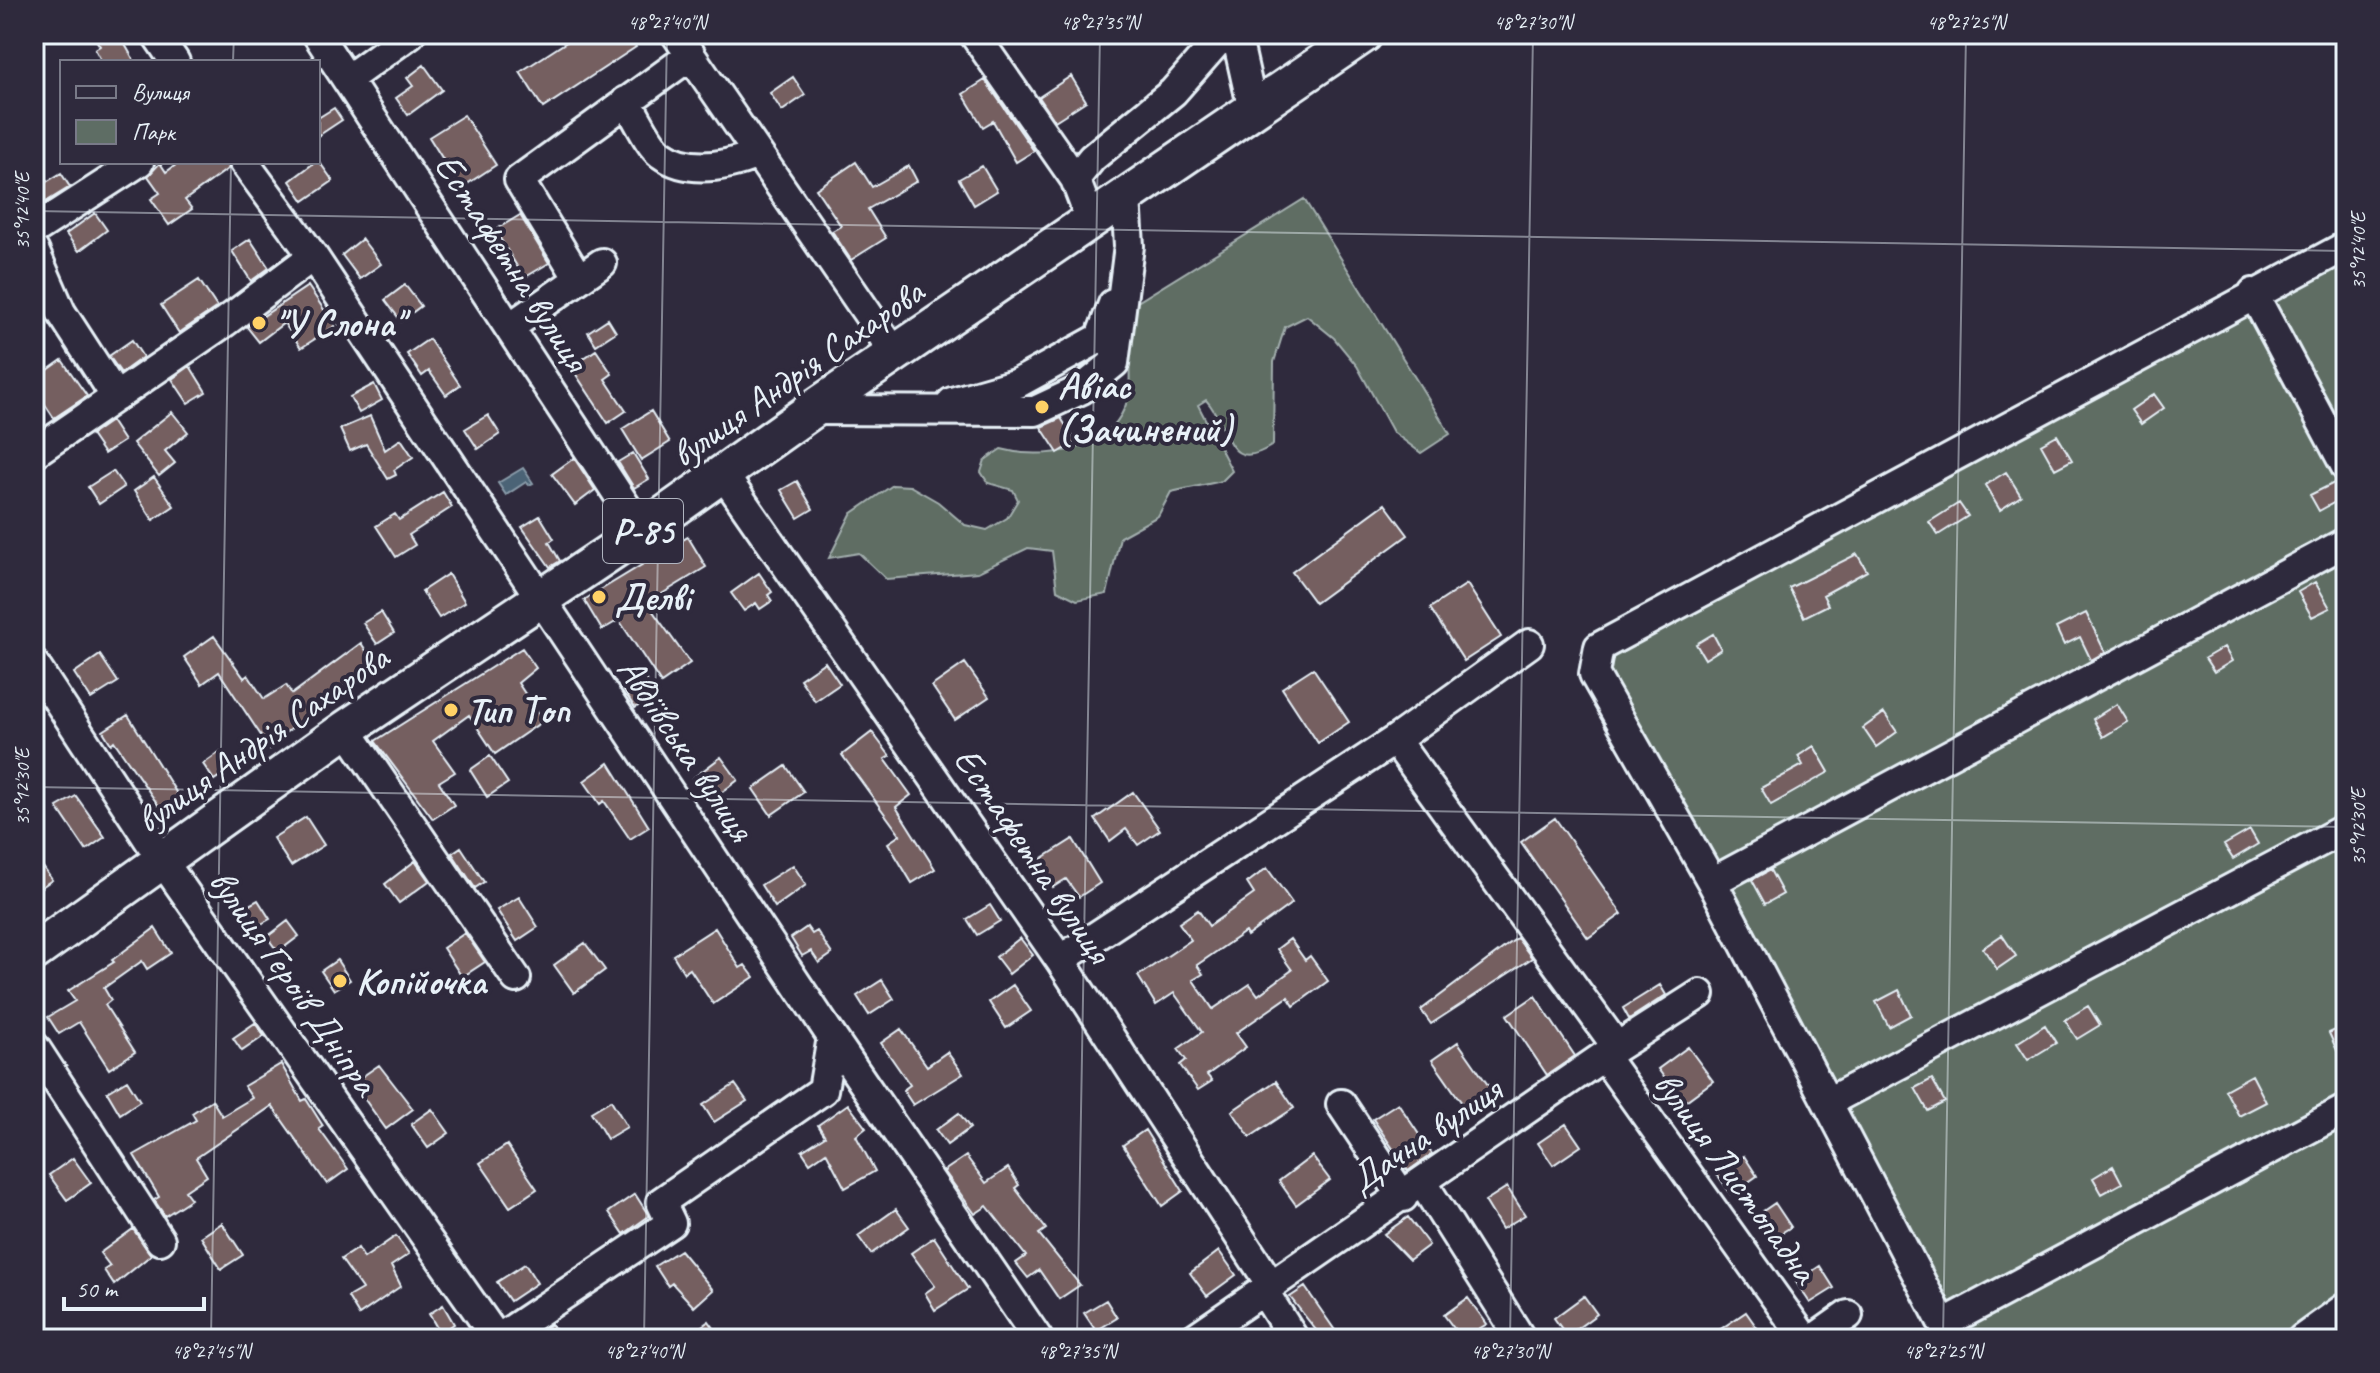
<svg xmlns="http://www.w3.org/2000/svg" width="2380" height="1373" font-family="Caveat,sans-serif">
<rect width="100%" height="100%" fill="#2f2a3d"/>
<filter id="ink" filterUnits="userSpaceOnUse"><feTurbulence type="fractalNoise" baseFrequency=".0125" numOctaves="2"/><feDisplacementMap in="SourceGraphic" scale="16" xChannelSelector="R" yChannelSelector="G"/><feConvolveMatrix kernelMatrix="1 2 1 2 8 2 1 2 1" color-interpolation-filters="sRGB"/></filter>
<g filter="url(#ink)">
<path fill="#5e6d64" stroke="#a3afae" stroke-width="2" d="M1304 199 1450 434 1421 453 1393 432 1357 366 1334 338 1307 316 1285 327 1274 362 1273 445C1225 476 1231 427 1206 400L1198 405 1232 471 1222 481 1171 492 1158 516 1120 537 1107 594 1077 600 1057 590 1052 551 1028 548 978 572 886 579 859 553 829 558 851 514 893 485 910 486 938 502 965 525 987 530 1007 518 1018 500 1013 490 988 483 981 472 985 460 1001 449C1042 460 1106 453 1125 407 1133 388 1128 359 1129 339 1129 327 1133 315 1136 303Z
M2346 261V1339H1944L1592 662Z"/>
<path fill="#4c6376" stroke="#8a9caa" stroke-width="2" d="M523 468 533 483 529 485 526 482 506 495 498 483Z"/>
<path fill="#745e61" stroke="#e8f1f8" stroke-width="2" d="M92 34H119L135 62H102L95 49 100 46Z
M579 34H628L636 47 543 108 520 72Z
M424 65 442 90 408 115 396 98 413 86 407 78Z
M1071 76 1086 101 1055 121 1039 97Z
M793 77 805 95 782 111 770 93Z
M985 80 1034 151 1016 162 993 121 983 127 963 94Z
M334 108 342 120 318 136V118Z
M464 115 496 165 461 188 429 137Z
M318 160 333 181 304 201 290 181Z
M180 162H227L229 168 185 200 192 209 169 225 151 199 160 193 148 176 160 163 166 172Z
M856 162 872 187 909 166 917 181 868 209 886 238 851 260 832 231 841 226 816 189Z
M982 166 997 191 974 205 959 179Z
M61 173 70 187 44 203 35 189Z
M95 213 107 230 79 251 66 234Z
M520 215 549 263 524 278 495 230Z
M250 239 269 268 251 281 232 251Z
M362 239 381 264 360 279 342 255Z
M199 280 217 307 179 333 161 305Z
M405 285 421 306 401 321 385 300Z
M308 286 335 326 301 348 284 323 259 342 247 327Z
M608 319 616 332 596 345 588 332Z
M429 339 460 385 446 395 429 371 422 376 407 354Z
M132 340 143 357 121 373 109 356Z
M596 350 612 374 605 379 626 411 608 423 571 367Z
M62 360 87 396 54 418 34 388V380Z
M190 366 206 392 188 403 172 379Z
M374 384 382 400 359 413 350 397Z
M2154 394 2164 408 2141 424 2131 410Z
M651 411 670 442 641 460 622 429Z
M172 412 188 432 165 451 175 463 159 476 133 443Z
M488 415 500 434 478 449 465 429Z
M370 416 385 450 401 439 413 457 394 470 396 475 388 479 366 444 350 451 340 429Z
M1061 418 1076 442 1058 453 1041 427Z
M111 421 124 441 104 454 91 435Z
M2057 435 2072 460 2055 469 2041 444Z
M633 453 649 479 634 488 618 462Z
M574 458 595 490 575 505 552 474Z
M113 471 124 487 99 504 88 487Z
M2006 472 2021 496 2000 510 1985 485Z
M154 477 174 506 153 520 134 491Z
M797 481 813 509 798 518 781 490Z
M2336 482 2344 497 2319 511 2310 495Z
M443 492 452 507 409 535 415 545 396 557 376 526 395 514 399 520Z
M1959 503 1968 516 1938 535 1929 522Z
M1385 504 1408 535 1315 603 1292 572Z
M540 516 554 539 549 542 560 561 550 567 522 527Z
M688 537 706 567 647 603 690 663 661 683 619 620 602 630 584 600Z
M1857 554 1867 571 1823 595 1828 605 1804 617 1789 588Z
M759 573 772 592 768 595 772 601 760 609 756 603 744 611 731 593Z
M448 574 465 602 439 618 422 591Z
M2315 582 2330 608 2312 617 2298 592Z
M1467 584 1501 637 1464 661 1430 608Z
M381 612 394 633 377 644 363 623Z
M2086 613 2105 652 2091 660 2080 637 2064 645 2056 628Z
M1713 634 1721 649 1705 659 1696 644Z
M214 636 244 678 248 675 264 699 286 685 292 694 361 643 378 669 282 735 285 737 270 749 219 672 202 684 184 657Z
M2224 647 2232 661 2214 672 2205 658Z
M522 648 536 668 518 683 543 721 495 754 469 715 433 741 455 772 439 782 454 805 433 819 375 741Z
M100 655 118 682 91 699 74 673Z
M825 662 840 684 815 701 800 679Z
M965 663 989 697 955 720 932 686Z
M1313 668 1349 722 1318 743 1282 688Z
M645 678 656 694 635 708 624 691Z
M2117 704 2128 722 2103 737 2093 719Z
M1884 713 1897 732 1876 747 1863 728Z
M128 715 179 797 161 809 114 741 111 744 103 731Z
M872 732 890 756 885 759 911 795 896 807 935 869 912 883 888 843 900 835 842 755Z
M1814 746 1829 772 1771 805 1761 788 1803 765 1798 756Z
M220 752 232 768 214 780 203 764Z
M490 756 508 783 487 797 470 770Z
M721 757 738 780 709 802 692 779Z
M609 763 649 827 630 839 604 801 600 804 584 781Z
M786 766 804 792 771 815 753 789Z
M1133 792 1160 830 1138 845 1126 829 1110 841 1095 819Z
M76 796 105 837 86 850 57 807Z
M306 817 324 845 291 866 273 838Z
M1555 818 1622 914 1588 938 1521 842Z
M2250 830 2258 844 2233 859 2224 845Z
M1073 839 1100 883 1079 897 1066 879 1053 887 1038 861Z
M461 847 484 882 475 888 452 853Z
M34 854 52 880 34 892Z
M415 861 429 881 399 903 385 884Z
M793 865 806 885 775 907 761 885Z
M1267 868 1292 903 1247 936 1245 932 1197 965 1203 974 1193 980 1213 1009 1250 984 1258 995 1292 970 1277 949 1290 939 1305 960 1310 956 1328 981 1294 1006 1288 997 1236 1033 1246 1047 1207 1075 1212 1081 1198 1090 1180 1065 1186 1060 1178 1049 1202 1032 1174 993 1156 1005 1138 976 1191 940 1179 923 1198 910 1209 926 1254 894 1247 883Z
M1770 870 1783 894 1765 904 1752 880Z
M519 897 538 927 517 941 497 910Z
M258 900 270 919 249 931 238 911Z
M990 905 1000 921 977 935 967 919Z
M288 921 299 936 278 952 267 937Z
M807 927 812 934 817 931 832 954 819 963 811 951 802 956 791 938Z
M155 928 171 953 147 969 142 961 104 988 111 1000 105 1005 135 1052 109 1069 79 1022 59 1034 48 1017 75 1001 68 991 114 962 112 960Z
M715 928 740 968 745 965 754 977 713 1004 690 969 684 973 673 955Z
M465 933 485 962 462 977 443 948Z
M2002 935 2016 956 1997 969 1983 948Z
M1020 938 1033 955 1009 974 996 957Z
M1517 938 1532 958 1431 1024 1421 1010Z
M585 943 605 970 574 993 554 965Z
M337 960 350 980 334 990 321 971Z
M882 980 894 999 869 1015 857 996Z
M1013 985 1031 1011 1006 1028 989 1002Z
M1660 985 1666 995 1629 1019 1623 1008Z
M1899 990 1911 1015 1889 1027 1876 1002Z
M1535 996 1575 1056 1547 1075 1507 1015Z
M2088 1006 2100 1025 2077 1039 2065 1020Z
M255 1023 264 1036 242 1051 233 1038Z
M2045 1025 2056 1043 2028 1060 2017 1043Z
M2346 1025V1070L2329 1033Z
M901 1029 927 1066 947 1052 963 1074 913 1105 903 1090 910 1085 881 1043Z
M1458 1042 1497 1098 1471 1116 1432 1060Z
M1688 1047 1713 1081 1683 1103 1658 1069Z
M281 1064 302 1101 306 1099 323 1126 319 1129 348 1169 327 1184 272 1106 196 1158 207 1176 185 1191 191 1199 165 1216 154 1200 159 1197 134 1155 196 1120 192 1113 212 1100 222 1116 252 1098 244 1086Z
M379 1065 413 1109 386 1129 353 1083Z
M2252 1075 2266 1102 2239 1116 2225 1090Z
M1932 1079 1945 1102 1928 1111 1915 1088Z
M127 1080 140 1101 120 1114 107 1092Z
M1276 1081 1294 1108 1250 1137 1232 1111Z
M735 1084 747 1101 714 1122 703 1105Z
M611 1100 627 1127 607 1139 591 1112Z
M1398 1103 1432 1154 1408 1171 1373 1119Z
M848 1104 866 1128 856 1136 875 1171 845 1188 826 1152 810 1163 802 1151 825 1136 818 1125Z
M432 1109 449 1133 428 1148 411 1124Z
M959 1113 970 1128 947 1145 936 1130Z
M1566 1124 1581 1146 1553 1165 1538 1143Z
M1145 1130 1183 1191 1162 1206 1123 1145Z
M507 1145 537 1189 510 1207 480 1163Z
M966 1156 986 1183 1008 1168 1019 1185 1015 1188 1046 1229 1039 1234 1080 1285 1059 1299 1039 1270 1028 1278 1016 1263 1026 1256 987 1206 975 1214 944 1171Z
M1312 1156 1330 1180 1296 1205 1279 1181Z
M1744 1156 1757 1176 1731 1194 1717 1174Z
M73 1158 91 1183 67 1200 49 1175Z
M2113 1166 2122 1183 2102 1194 2093 1178Z
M1507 1187 1525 1215 1502 1229 1485 1201Z
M635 1194 649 1216 624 1234 609 1212Z
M1775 1203 1791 1227 1768 1241 1753 1218Z
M896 1209 909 1227 871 1254 858 1236Z
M1408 1217 1429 1245 1409 1260 1384 1234Z
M222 1223 243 1255 221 1269 201 1237Z
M133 1229 151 1255 114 1285 104 1270 110 1266 100 1253Z
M396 1236 409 1254 391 1266 401 1286 359 1315 348 1297 362 1289 341 1259 358 1248 364 1258Z
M934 1237 968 1289 935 1310 925 1293 935 1286 911 1253Z
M680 1250 713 1290 694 1307 672 1283 668 1286 655 1266Z
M1219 1251 1236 1275 1207 1296 1190 1273Z
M525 1264 537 1283 510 1301 497 1282Z
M1820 1266 1834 1288 1810 1303 1796 1282Z
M1305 1287 1341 1339H1323L1290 1297Z
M1584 1296 1597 1314 1567 1336 1554 1318Z
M1468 1298 1487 1324 1462 1339 1444 1315Z
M1106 1300 1117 1318 1096 1331 1084 1313Z
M443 1305 454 1324 440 1333 429 1314Z
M1746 1312 1765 1339H1706Z
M709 1321 722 1339H684Z
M551 1324 563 1339H529Z"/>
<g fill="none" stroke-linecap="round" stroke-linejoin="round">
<g stroke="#e8f1f8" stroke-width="34">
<path id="minor" d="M156 34 175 62
M317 34 642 531
M676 34 896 355
M974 34 1075 179 1091 221
M1236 34 1253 110
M349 78 410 34
M626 101C637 116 647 143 661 154 690 175 728 166 758 154
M244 162 313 256 832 1037 1038 1339
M1075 179 1092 158 1173 92 1224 34
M34 230 139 162
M34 250 61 312 116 397
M579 279 519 180 691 55
M2253 293 2346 467
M510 327 602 263
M952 402 1018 383 1100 338 1113 304
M812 410 1035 411 1082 389 1114 363 1129 246 1126 197
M34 453 225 322 313 256
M723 474 1060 960 1271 1285
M34 664 162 860 497 1339
M346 729 516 978
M1395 740 1617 1047
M1712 882 2346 542
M1060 960 1395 740 1529 644
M34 1046 160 1240
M1605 1058 1805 1339
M1828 1102 2346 828
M1341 1104 1403 1197
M1423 1183 1521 1339
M1263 1290 1294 1339
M1943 1324 2346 1109
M498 1339 671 1223 661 1202 823 1090 832 1037
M1193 1339 1617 1047 1700 994
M1814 1339 1848 1315
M1951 1339 1712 882 1594 674 1599 647 2346 246
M2302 1339 2346 1307"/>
</g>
<g stroke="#e8f1f8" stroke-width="42">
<path id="major" d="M34 952 346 729 642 531 812 410 1364 34"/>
</g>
<path stroke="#e8f1f8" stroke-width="3" stroke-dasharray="2 6" stroke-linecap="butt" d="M666 1339 671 1336"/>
<use href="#minor" stroke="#2f2a3d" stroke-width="28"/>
<use href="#major" stroke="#2f2a3d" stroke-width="36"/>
</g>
</g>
<path fill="none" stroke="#e8f1f8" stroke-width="2" stroke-opacity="0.45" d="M233 62 234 34M34 211 2346 251M34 787 2346 827M211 1339 231 162M644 1339 667 34M1077 1339 1100 34M1510 1339 1533 34M1943 1339 1966 34"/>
<g fill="#ffd166" stroke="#2f2a3d" stroke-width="3">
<circle cx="259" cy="323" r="8"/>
<circle cx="1042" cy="407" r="8"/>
<circle cx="599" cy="597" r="8"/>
<circle cx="451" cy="710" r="8"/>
<circle cx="340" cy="981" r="8"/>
</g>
<g text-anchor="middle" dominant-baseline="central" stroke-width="8" stroke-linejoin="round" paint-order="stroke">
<rect fill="#2f2a3d" stroke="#b0b5c0" stroke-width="2" x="603" y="499" width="80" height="64" rx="6"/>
<g font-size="36" font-weight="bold" fill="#e8f1f8">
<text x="643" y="531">Р-85</text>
</g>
<g font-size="38" fill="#e8f1f8" stroke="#2f2a3d">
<text transform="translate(512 262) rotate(57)">Естафетна вулиця</text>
<text transform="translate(797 373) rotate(-35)">вулиця Андрія Сахарова</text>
<text transform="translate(262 739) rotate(-35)">вулиця Андрія Сахарова</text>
<text transform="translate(686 749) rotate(56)">Авдіївська вулиця</text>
<text transform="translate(1033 855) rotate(56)">Естафетна вулиця</text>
<text transform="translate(294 982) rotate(55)">вулиця Героїв Дніпра</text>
<text transform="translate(1425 1135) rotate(-34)">Дачна вулиця</text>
<text transform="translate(1736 1177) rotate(54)">вулиця Листопадна</text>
</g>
<g font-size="38" font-weight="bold" fill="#e8f1f8" stroke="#2f2a3d" text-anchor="start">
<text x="275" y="323">"У Слона"</text>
<text x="1058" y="385">Авіас<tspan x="1058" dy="44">(Зачинений)</tspan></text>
<text x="615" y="597">Делві</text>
<text x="467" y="710">Тип Топ</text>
<text x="356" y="981">Копійочка</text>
</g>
</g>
<rect width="2380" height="1373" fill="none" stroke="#2f2a3d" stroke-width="88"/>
<rect x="60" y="60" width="260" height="104" fill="#2f2a3d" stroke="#797a88" stroke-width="2"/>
<rect x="76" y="86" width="40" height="12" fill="#2f2a3d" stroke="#797a88" stroke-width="2"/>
<text x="132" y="100" font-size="24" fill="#e8f1f8">Вулиця</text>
<rect x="76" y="120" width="40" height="24" fill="#5e6d64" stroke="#797a88" stroke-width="2"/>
<text x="132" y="140" font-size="24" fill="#e8f1f8">Парк</text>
<path d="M64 1297v12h140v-12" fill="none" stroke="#e8f1f8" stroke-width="4"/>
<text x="76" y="1297" font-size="24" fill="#e8f1f8" stroke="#2f2a3d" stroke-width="6" paint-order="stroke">50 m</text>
<rect x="44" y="44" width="2292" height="1285" fill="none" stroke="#e8f1f8" stroke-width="3"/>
<g font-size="20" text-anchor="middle" fill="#e8f1f8">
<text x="667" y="29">48°27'40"N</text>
<text x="1100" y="29">48°27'35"N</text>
<text x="1533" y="29">48°27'30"N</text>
<text x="1966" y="29">48°27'25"N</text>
<text transform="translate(22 211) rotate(-90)" y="7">35°12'40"E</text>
<text transform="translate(2358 251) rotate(-90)" y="7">35°12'40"E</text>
<text transform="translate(22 787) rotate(-90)" y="7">35°12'30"E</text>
<text transform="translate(2358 827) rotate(-90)" y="7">35°12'30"E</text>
<text x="211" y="1358">48°27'45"N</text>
<text x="644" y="1358">48°27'40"N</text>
<text x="1077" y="1358">48°27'35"N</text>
<text x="1510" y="1358">48°27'30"N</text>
<text x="1943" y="1358">48°27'25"N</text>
</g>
</svg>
